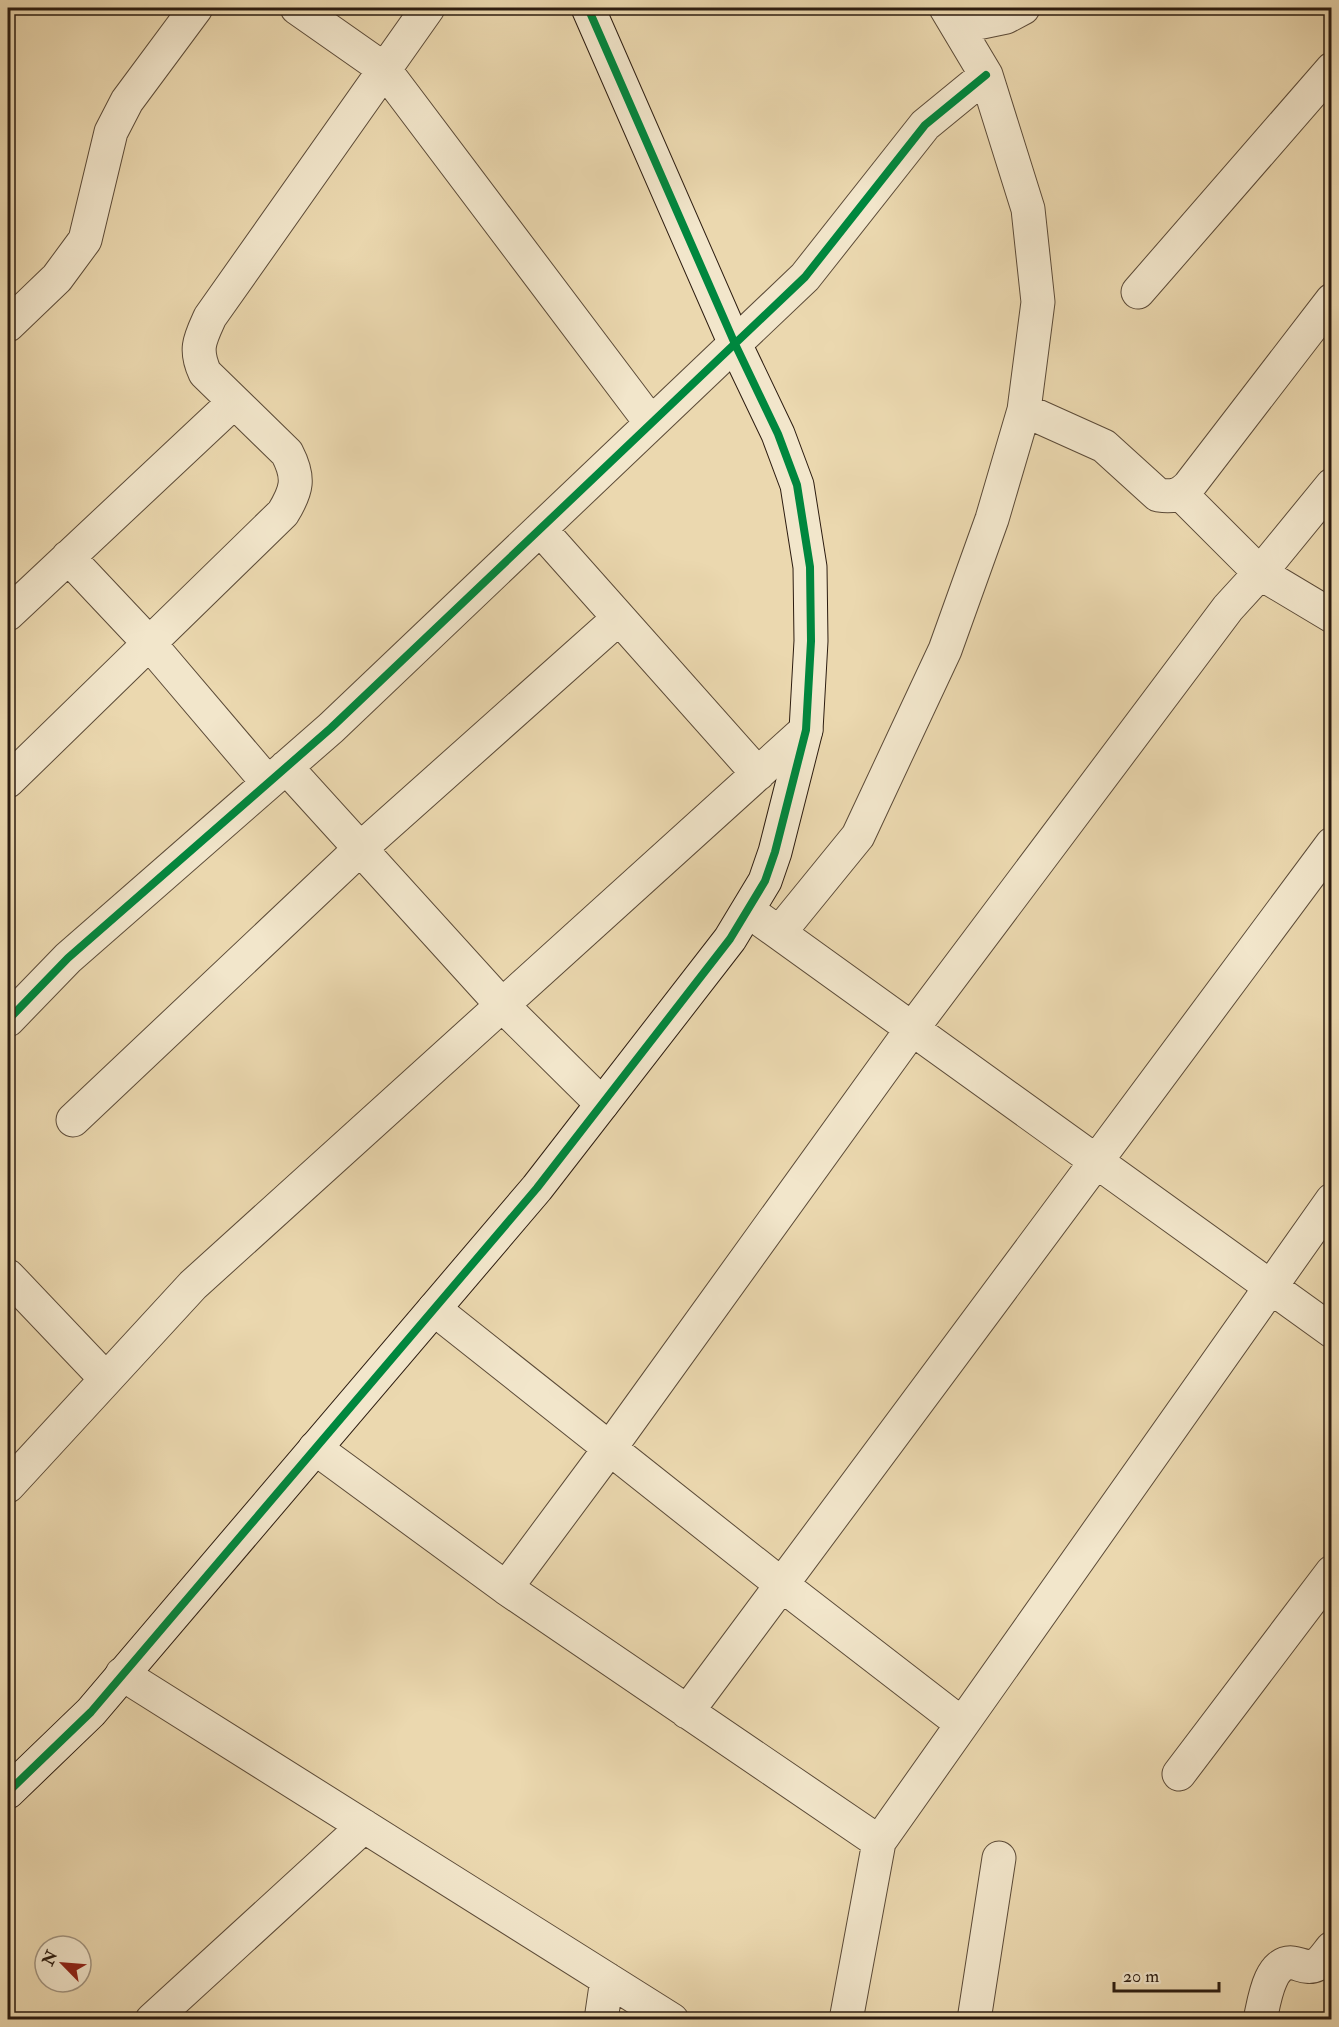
<svg xmlns="http://www.w3.org/2000/svg" width="1339" height="2027" font-family="'IM FELL Double Pica',serif">
<rect width="100%" height="100%" fill="#ebd8af"/>
<filter id="stains"><feTurbulence type="fractalNoise" baseFrequency=".00333" numOctaves="4"/><feColorMatrix values="0 0 0 0 .2 0 0 0 0 .09 0 0 0 0 .02 0 0 0 .5 -.17"/></filter>
<radialGradient id="worn" r=".72"><stop offset=".6" stop-color="#630" stop-opacity="0"/><stop offset="1" stop-color="#630" stop-opacity=".3"/></radialGradient>
<g fill="none" stroke-linecap="round" stroke-linejoin="round">
<g stroke="#5c4b38" stroke-width="35">
<path id="street" d="M297 8 384 69 651 423
M958 27 1006 17 1023 8
M1138 292 1332 69
M8 325 57 278 85 240 111 132 127 101 196 8
M1024 410 1104 446 1158 495C1172 497 1179 496 1189 486L1332 300
M1181 494 1260 573 1332 485
M540 529 758 774
M68 557 149 643 268 783
M8 614 234 402
M286 767 502 1005 602 1104
M8 781 283 513C297 490 300 478 287 453L205 373C194 349 200 339 210 317L428 8
M761 920 1332 1331
M779 933 858 836 945 650 992 519 1024 410 1038 302 1028 209 986 75 946 8
M8 1020 68 958 331 728 805 277 925 125 986 75
M73 1120 360 849 619 618
M8 1276 106 1379
M434 1309 782 1585 962 1724
M315 1448 506 1588 879 1842 846 2020
M8 1486 193 1285 806 730
M506 1588 610 1448 912 1029 1228 608 1260 573 1332 616
M122 1674 672 2020
M687 1712 1332 844
M1179 1774 1332 1572
M879 1842 1332 1200
M152 2020 364 1826
M601 2020 607 1979
M974 2020 999 1858
M1260 2020C1264 2003 1269 1960 1293 1963 1300 1964 1308 1969 1316 1965 1322 1962 1327 1954 1332 1948"/>
</g>
<g stroke="#2c1c10" stroke-width="35">
<path id="secondary" d="M8 1792 91 1712 537 1188 730 939 765 881 775 852 806 730 811 641 810 567 797 485 778 434 735 344 588 8"/>
</g>
<use href="#street" stroke="#f2e6cb" stroke-width="33"/>
<use href="#secondary" stroke="#f2e6cb" stroke-width="33"/>
<g stroke="#f2e6cb" stroke-width="11">
<path id="cycleway" d="M8 1020 68 958 331 728 805 277 925 125 986 75
M8 1792 91 1712 537 1188 730 939 765 881 775 852 806 730 811 641 810 567 797 485 778 434 735 344 588 8"/>
</g>
<use href="#cycleway" stroke="#00873e" stroke-width="8"/>
</g>
<rect width="1339" height="2027" fill="none" stroke="#ebd8af" stroke-width="30"/>
<rect x="9" y="9" width="1321" height="2009" fill="none" stroke="#2c1c10" stroke-width="3"/>
<rect x="15" y="15" width="1309" height="1997" fill="none" stroke="#2c1c10" stroke-width="1.5"/>
<g transform="translate(63 1964) rotate(295)"><circle r="28" fill="#f2e6cb" stroke="#a39580" stroke-width="1.5"/>
<path d="M0-4.5L10 22L0 15L-10 22Z" fill="#8f2418"/>
<text y="-9" font-size="16" font-weight="bold" text-anchor="middle" fill="#2c1c10">N</text>
</g>
<path d="M1114 1982v9h105v-9" fill="none" stroke="#2c1c10" stroke-width="3"/>
<text x="1123" y="1982" font-size="18" fill="#2c1c10" stroke="#f2e6cb" stroke-width="4.5" paint-order="stroke">20 m</text>
<rect width="100%" height="100%" filter="url(#stains)"/>
<rect width="100%" height="100%" fill="url(#worn)"/>
</svg>
